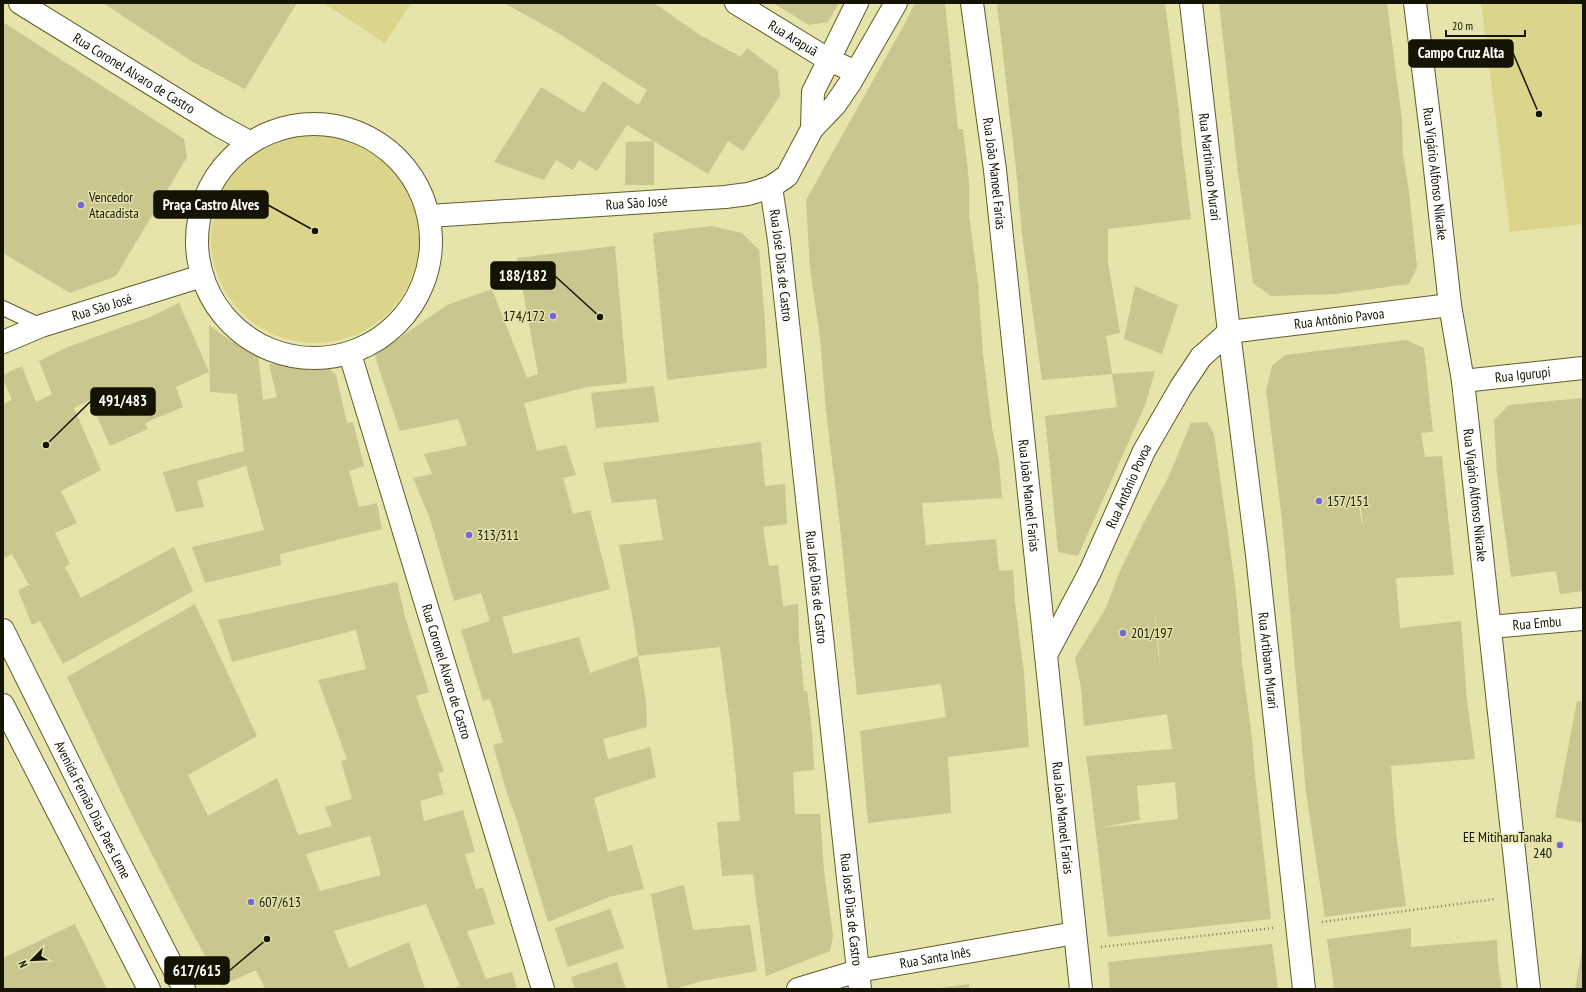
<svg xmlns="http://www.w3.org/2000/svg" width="1586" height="992" font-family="'PT Sans Narrow',sans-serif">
<rect width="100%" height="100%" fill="#e6e3ab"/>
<path fill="#dad58a" d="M323 3H411L385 43Z
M1481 3H1583V224L1510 232Z
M211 239a104 104 0 1 1 208 0a104 104 0 1 1-208 0Z"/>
<path fill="#c9c68f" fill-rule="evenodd" d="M103 3H297L245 89 193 62Z
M504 3H654L700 35 741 57 747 48 778 71 780 96 743 151 728 141 708 174 627 125 597 171 579 160 573 170 556 160 544 180 494 162 541 87 584 113 603 81 638 105 647 90 558 33Z
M773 3H839L828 22 809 25Z
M915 3H945L958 129H963L969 181V214L978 284 983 354 992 428 999 461 1002 498 922 503 926 545 996 539 999 571 1013 570 1015 603 1024 673 1029 747 948 757 951 813 868 823 860 731 946 717 941 684 857 695 839 517 826 411 820 337 810 269 806 200 904 25Z
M997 3H1165L1179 111 1182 147 1191 219 1108 229V262L1120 333 1106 336 1112 374 1042 380 1022 235 1016 169Z
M1219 3H1387L1402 120 1403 154 1409 191 1417 267 1409 284 1336 294 1271 296 1253 283 1238 172Z
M3 22 184 139 187 157 116 276 70 293 3 253Z
M654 141V185H625L626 142Z
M712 226 742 233 759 250 765 323 767 368 667 380 653 233Z
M615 246 627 383 587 387 524 403 537 451 566 445 576 475 563 478 573 514 590 510 610 589 502 617 513 654 579 637 590 673 638 656 633 620 619 545 663 540 656 499 612 503 603 463 761 442 765 486 785 484 787 524 763 527 769 566 778 565 783 606 798 604 799 638 804 691H807L812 732 814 770 793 772 795 814H820L824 871 833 936 830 951 766 976 753 874 722 876 717 822 740 821 732 737 720 647 638 656 646 701 647 727 603 739 608 759 650 747 656 777 594 798 608 852 632 845 644 889 609 897 548 922 518 824 506 790 493 745 503 742 490 699 483 701 461 630 490 621 481 593 454 601 429 516 413 478 432 474 424 454 467 445 458 419 400 431 379 369 375 355 447 305 492 289 527 378 538 374 517 258Z
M1135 286 1178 305 1162 354 1124 339Z
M179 303 209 372 176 387 183 407 145 423 148 429 110 446 90 400 74 408 101 470 61 491 77 523 55 533 70 564 65 567 81 598 174 547 193 591 63 664 40 621 32 625 18 590 29 585 12 554 5 558 3 553V404L12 400 3 379V375L22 366 36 402 52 394 39 361 68 347 150 317Z
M209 325 231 341 258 352 263 400 277 397 269 364 327 366 336 375 347 423 353 422 364 466 349 471 359 507 377 503 382 529 280 554 281 565 205 583 192 547 264 530 246 466 197 481 204 507 176 512 163 472 244 451 237 394 210 392Z
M1406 340 1424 348 1433 432 1421 433 1425 457 1442 456 1454 575 1396 578 1400 628 1461 621 1467 700 1475 759 1391 766 1396 833 1406 906 1325 917 1306 793 1282 520 1266 390 1272 366 1285 355ZM1359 493 1364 531 1360 513Z
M1155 371 1145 405 1078 556 1058 552 1045 416 1117 407 1112 374Z
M654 386 659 422 596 428 591 393Z
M1583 398V591L1560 594 1556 571 1511 577 1497 474 1494 420 1509 405Z
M1207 422 1214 434 1236 592 1242 663 1252 738 1255 775 1271 919 1108 937 1091 791 1086 756 1172 749 1167 714 1084 726 1081 688 1075 658 1106 608 1119 573 1143 524 1168 478 1191 423ZM1154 608 1158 634 1160 668ZM1175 782 1178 819 1099 828 1140 820 1137 786Z
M397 582 405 617 429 692 416 696 444 772 438 773 444 794 420 801 424 821 463 810 475 852 465 854 476 890 483 887 495 924 467 931 486 979 512 972 517 989H452L460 986 426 904 334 931 349 968 409 942 425 988 419 989H265L256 970 221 986 182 913 129 809 67 677 195 604 257 736 188 775 208 816 277 778 298 835 332 826 325 807 352 799 341 761 347 759 318 680 366 669 356 630 232 662 218 620ZM370 836 381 875 320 891 306 854Z
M1577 701 1583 702V823L1555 817Z
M684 885 693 930 750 925 757 971 702 981 674 989H668L651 894Z
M610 909 624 948 568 967 555 928Z
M75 924 107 989H3V958Z
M1411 928V947L1497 940 1498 963 1502 989H1334L1327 939Z
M1272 944 1278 989H1110L1108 962Z
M1582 950 1583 989H1575Z
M617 962 626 989H575L571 977Z
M969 984V989H940V988Z"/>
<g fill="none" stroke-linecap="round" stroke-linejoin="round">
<g stroke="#605d28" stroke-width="16">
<path id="service" d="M3 308 41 326"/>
</g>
<g stroke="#605d28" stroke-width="24">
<g id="minor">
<path id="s1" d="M20 3 218 125 249 142"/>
<path id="s2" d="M736 3 829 60 856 72"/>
<path id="s3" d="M972 3 995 170 1081 989"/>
<path id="s4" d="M1191 3 1229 332 1257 555 1304 989"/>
<path id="s5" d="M1415 3 1431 133 1450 305 1463 381 1529 989"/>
<path id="s6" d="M771 187 779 240 860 989"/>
<path id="s7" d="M1229 332 1450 305"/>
<path id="s8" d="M350 354 543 989"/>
<path id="s9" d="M1463 381 1583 368"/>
<path id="s10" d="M1490 627 1583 619"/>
<path id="s11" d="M1047 653 1090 572 1144 451 1181 387 1201 357 1229 332"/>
<path id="s12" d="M798 989 858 971 1075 933"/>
</g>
</g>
<g stroke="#605d28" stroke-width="24">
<g id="tertiary">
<circle cx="314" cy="241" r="117"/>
<path d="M812 129 813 92 857 3"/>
<path id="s13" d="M429 216 725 197 748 194 771 187 787 176 812 129 835 105 850 83 896 3"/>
<path id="s14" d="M3 342 41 326 202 276"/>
</g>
</g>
<g stroke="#605d28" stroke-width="24">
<g id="secondary">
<path id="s15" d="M3 630 96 817 184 989"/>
<path d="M3 705 149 989"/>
</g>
</g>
<path stroke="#817e59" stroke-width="2.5" stroke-dasharray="1 3" stroke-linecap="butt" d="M1322 922 1495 899
M1101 947 1273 928"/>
<use href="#service" stroke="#fff" stroke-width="14"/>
<use href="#minor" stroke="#fff" stroke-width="22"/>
<use href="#tertiary" stroke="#fff" stroke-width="22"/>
<use href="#secondary" stroke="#fff" stroke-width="22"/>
</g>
<g fill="#7464df" stroke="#e6e3ab" stroke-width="1.5">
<circle cx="81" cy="205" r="4"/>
<circle cx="553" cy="316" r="4"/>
<circle cx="1319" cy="501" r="4"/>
<circle cx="469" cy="535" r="4"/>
<circle cx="1123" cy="633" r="4"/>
<circle cx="1560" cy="845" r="4"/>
<circle cx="251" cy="902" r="4"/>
</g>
<g text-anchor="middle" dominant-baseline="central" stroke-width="3" stroke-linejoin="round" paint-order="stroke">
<g font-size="14" fill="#151301" stroke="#e6e3ab">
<text stroke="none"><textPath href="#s2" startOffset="67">Rua Arapuã</textPath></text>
<text stroke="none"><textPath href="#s1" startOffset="134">Rua Coronel Alvaro de Castro</textPath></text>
<text stroke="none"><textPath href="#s4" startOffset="165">Rua Martiniano Murari</textPath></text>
<text stroke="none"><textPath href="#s3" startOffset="172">Rua João Manoel Farias</textPath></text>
<text stroke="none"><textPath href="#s5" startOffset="172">Rua Vigário Alfonso Nikrake</textPath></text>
<text stroke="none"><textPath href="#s13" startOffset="208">Rua São José</textPath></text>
<text stroke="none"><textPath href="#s6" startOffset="79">Rua José Dias de Castro</textPath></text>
<text stroke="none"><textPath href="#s14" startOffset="105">Rua São José</textPath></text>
<text stroke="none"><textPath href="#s7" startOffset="111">Rua Antônio Pavoa</textPath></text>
<text stroke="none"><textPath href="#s9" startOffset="60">Rua Igurupi</textPath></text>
<text stroke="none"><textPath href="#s11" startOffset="186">Rua Antônio Povoa</textPath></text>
<text stroke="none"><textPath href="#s3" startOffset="496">Rua João Manoel Farias</textPath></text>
<text stroke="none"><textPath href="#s5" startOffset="496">Rua Vigário Alfonso Nikrake</textPath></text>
<text stroke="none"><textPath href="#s6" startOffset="403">Rua José Dias de Castro</textPath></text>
<text stroke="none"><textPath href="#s10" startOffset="47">Rua Embu</textPath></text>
<text stroke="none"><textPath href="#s4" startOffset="662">Rua Artibano Murari</textPath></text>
<text stroke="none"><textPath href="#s8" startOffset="332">Rua Coronel Alvaro de Castro</textPath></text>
<text stroke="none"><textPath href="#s15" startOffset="201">Avenida Fernão Dias Paes Leme</textPath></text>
<text stroke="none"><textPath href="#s3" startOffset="820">Rua João Manoel Farias</textPath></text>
<text stroke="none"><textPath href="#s6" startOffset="727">Rua José Dias de Castro</textPath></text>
<text stroke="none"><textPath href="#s12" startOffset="141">Rua Santa Inês</textPath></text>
</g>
<g font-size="14" fill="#151301" stroke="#e6e3ab" text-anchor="start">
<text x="89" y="197">Vencedor<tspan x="89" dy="16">Atacadista</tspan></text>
<text x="545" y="316" text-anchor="end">174/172</text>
<text x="1327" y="501">157/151</text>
<text x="477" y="535">313/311</text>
<text x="1131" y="633">201/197</text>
<text x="1552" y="837" text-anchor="end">EE MitiharuTanaka<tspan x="1552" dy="16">240</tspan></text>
<text x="259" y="902">607/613</text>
</g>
</g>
<path fill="none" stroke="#151301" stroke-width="1.5" d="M1539 114L1513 53M315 231L268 205M600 317L555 276M46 445L91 401M267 939L229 971"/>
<g fill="#151301" stroke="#e6e3ab" stroke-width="1.5">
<circle cx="1539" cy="114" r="4"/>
<circle cx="315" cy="231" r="4"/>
<circle cx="600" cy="317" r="4"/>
<circle cx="46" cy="445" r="4"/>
<circle cx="267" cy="939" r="4"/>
</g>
<g fill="#151301" stroke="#151301" stroke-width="1.5">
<rect x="1409" y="40" width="104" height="27" rx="4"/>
<rect x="154" y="191" width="114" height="27" rx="4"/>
<rect x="491" y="262" width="64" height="27" rx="4"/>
<rect x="91" y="388" width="64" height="27" rx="4"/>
<rect x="165" y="957" width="64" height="27" rx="4"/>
</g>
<g font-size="15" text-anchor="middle" font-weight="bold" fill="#fff">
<text x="1461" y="58">Campo Cruz Alta</text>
<text x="211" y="210">Praça Castro Alves</text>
<text x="523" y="281">188/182</text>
<text x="123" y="406">491/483</text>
<text x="197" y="976">617/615</text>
</g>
<rect width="1586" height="992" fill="none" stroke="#151301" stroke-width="8"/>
<g transform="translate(32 960) rotate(246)" stroke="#e6e3ab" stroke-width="3" paint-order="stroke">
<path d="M0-3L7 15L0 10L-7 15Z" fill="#151301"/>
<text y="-6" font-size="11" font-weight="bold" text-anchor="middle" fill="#151301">N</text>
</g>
<path d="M1446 30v6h79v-6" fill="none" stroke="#151301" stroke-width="2"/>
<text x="1452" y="30" font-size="12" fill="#151301" stroke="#e6e3ab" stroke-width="3" paint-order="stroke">20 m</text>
</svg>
